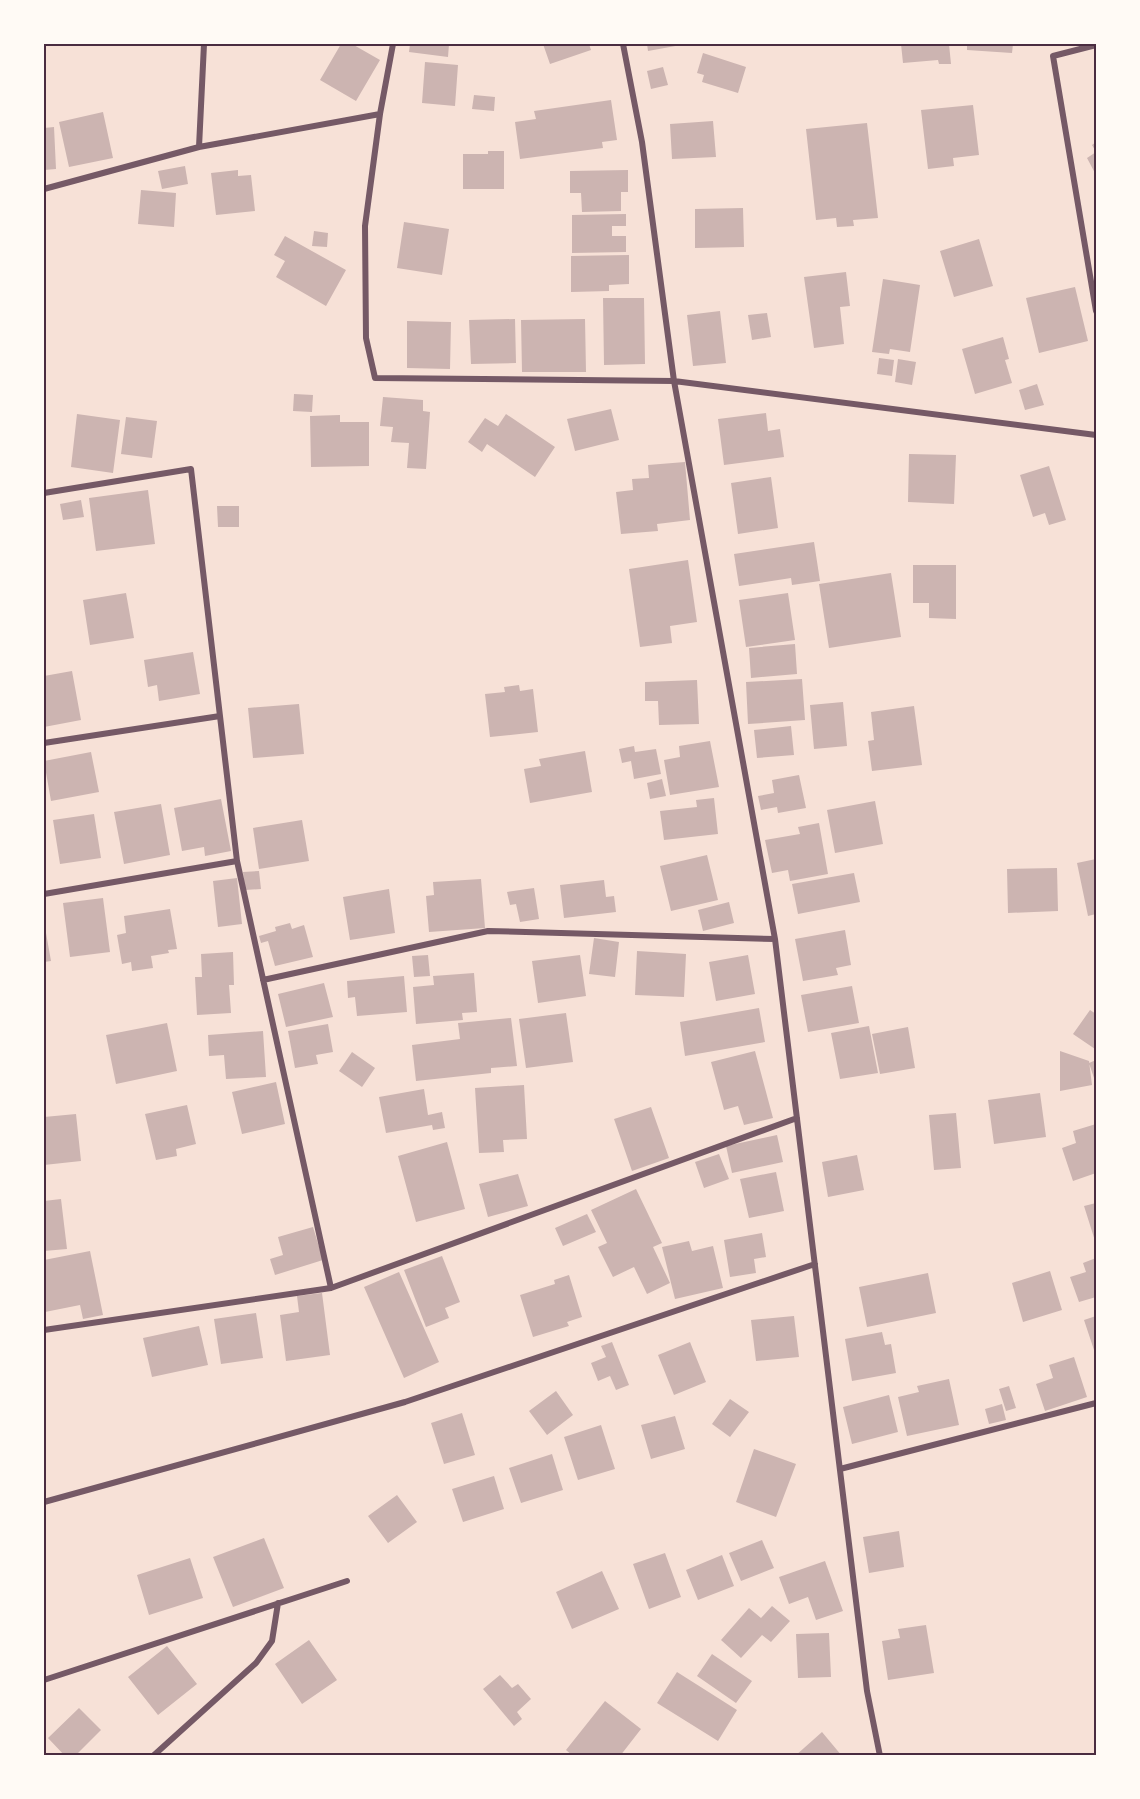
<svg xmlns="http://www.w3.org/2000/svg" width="1140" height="1799" font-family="Literata,serif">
<rect width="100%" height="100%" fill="#f7e1d7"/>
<path fill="#ccb4b1" d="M341 44H352L380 60 356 101 320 80Z
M410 44H449L448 57 409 52Z
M543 44H589L591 50 550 64Z
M647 44H681V45L648 51Z
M901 44H949L951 64H939L938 60 903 63Z
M967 44H1013L1012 53 967 50Z
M703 53 746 67 738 93 702 82 704 75 697 73Z
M425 62 458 65 455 106 422 103Z
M663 67 668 85 651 89 647 71Z
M474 95 495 97 494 111 472 109Z
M611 100 617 140 602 142 603 148 520 159 515 122 536 119 534 111Z
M973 105 979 155 953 158 954 166 928 169 921 110Z
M103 112 113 158 69 167 59 122Z
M713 121 716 157 672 159 670 124Z
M867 123 878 218 853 220 854 226 837 227 836 218 816 220 806 129Z
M54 127 56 169 44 170V128Z
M1096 142V175L1087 158 1096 152 1092 145Z
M488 151H504V189H463V154H488Z
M185 166 188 184 162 189 158 171Z
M238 170V176L251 175 255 211 216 215 211 173Z
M628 170V192H621V211L582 212 581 193H570V171Z
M141 190 176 193 174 227 138 224Z
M743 208 744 247 695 248V209Z
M626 214V226H612V236H626V252L572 253V215Z
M404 222 449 229 442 275 397 268Z
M314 231 328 233 327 247 312 246Z
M285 236 346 270 326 306 276 277 285 261 274 255Z
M979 239 993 286 954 297 940 251Z
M629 255V284L609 285V291L571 292V256Z
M846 272 850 306 840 307 844 344 814 348 804 277Z
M883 279 920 285 910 352 890 349 889 354 872 352Z
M1075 287 1088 341 1039 353 1026 298Z
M603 298H644L645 364 604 365Z
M720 311 726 363 693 366 687 315Z
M767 313 771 337 752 340 748 315Z
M515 319 516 363 471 364 469 320Z
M585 319 586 372H522L521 320Z
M407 321 451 322 450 369 407 368Z
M1003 337 1009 359 1005 360 1012 383 975 394 962 349Z
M879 358 894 360 892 376 877 374Z
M898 359 916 362 912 385 895 382Z
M1037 384 1044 405 1025 410 1019 390Z
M294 394 313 395 312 412 293 411Z
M383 397 423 400V411L430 412 426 469 407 468 409 443 391 442 393 427 380 426Z
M611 409 619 440 575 451 567 419Z
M766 413 768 431 780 429 784 457 724 465 718 419Z
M77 414 120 420 113 473 71 467Z
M506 414 555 447 535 477 487 444 482 452 468 442 485 418 498 426Z
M340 415V422H369V466L311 467 310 416Z
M126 417 157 421 152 458 121 454Z
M909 454 956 455 954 504 908 502Z
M685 462 690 520 657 524 658 531 621 534 616 492 633 490 632 479 649 478 648 465Z
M1049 466 1066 520 1049 525 1045 513 1033 517 1020 475Z
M771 477 778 528 738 534 731 483Z
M148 490 155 544 96 551 89 498Z
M81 500 84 517 63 520 60 504Z
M217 506H239V527H218Z
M814 542 820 581 792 585 791 578 739 586 734 554Z
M688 560 697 622 670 626 672 643 640 647 629 569Z
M913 565H956V619L929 618V603H913Z
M891 573 901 637 829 648 819 584Z
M126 593 134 638 90 645 83 600Z
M788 593 795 640 746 647 739 600Z
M795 644 797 674 751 678 749 648Z
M193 652 200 694 159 701 157 685 148 687 144 660Z
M72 671 81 720 44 727V676Z
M802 679 805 720 748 724 746 682Z
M697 680 699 724 659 725 658 701H645V682Z
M519 685 520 691 533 689 538 732 490 737 485 694 505 692 504 687Z
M843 702 847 746 814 749 810 705Z
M299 704 304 754 253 758 248 708Z
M914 706 922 765 872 771 868 741 874 740 871 712Z
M791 726 794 755 757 758 754 730Z
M710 741 719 787 670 795 664 760 680 757 679 746Z
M634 746 635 752 656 749 661 774 634 779 631 761 622 763 619 749Z
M585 751 592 792 530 803 524 769 541 766 539 759Z
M91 752 99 792 51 801 44 761Z
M799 775 806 808 778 813 777 807 761 810 758 796 774 793 772 780Z
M662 779 666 796 650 799 647 783Z
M714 798 718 834 664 840 660 811 697 807 696 800Z
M221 799 231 851 205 856 204 847 182 851 174 808Z
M875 801 883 844 835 853 827 810Z
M161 804 170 855 124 864 114 812Z
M94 814 101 858 60 864 53 820Z
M302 820 309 861 259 869 253 828Z
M819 823 828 874 790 881 788 870 772 873 765 840 800 834 798 827Z
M707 855 718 900 671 911 660 866Z
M1096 859V914L1088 916 1077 863Z
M1057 868 1058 911 1008 913 1007 869Z
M259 871 261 889 245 890 243 872Z
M854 873 860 902 798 914 792 884Z
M237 878 242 924 218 927 213 881Z
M481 879 485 928 429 932 426 896 434 895 433 882Z
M604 880 606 897 614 896 616 912 564 918 560 885Z
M534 888 539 919 520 922 516 904 510 905 507 892Z
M389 889 395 933 350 940 343 897Z
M103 898 110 952 70 957 63 903Z
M729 902 734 923 703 931 698 910Z
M170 909 177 949 168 950 169 953 151 956 153 968 132 971 131 962 122 964 117 935 126 933 124 916Z
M290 923 292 929 304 925 313 957 275 966 268 941 261 943 259 936 276 931 275 927Z
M845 930 851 965 836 968 838 975 803 981 795 939Z
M46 933 51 961 44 962V934Z
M594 938 619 942 615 977 589 974Z
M637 951 686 954 684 997 635 995Z
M233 952 234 985H229L231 1013 197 1015 195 977H202L201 954Z
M428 955 430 976 414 977 412 956Z
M580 955 586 996 538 1003 532 961Z
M748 955 755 994 716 1001 709 962Z
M474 973 477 1012 462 1013 463 1020 416 1024 413 987 434 985 433 976Z
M404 976 407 1012 357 1016 355 997 348 998 347 981Z
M324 983 333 1017 286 1027 278 994Z
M852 986 859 1023 808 1032 801 995Z
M759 1008 765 1042 685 1056 680 1022Z
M1090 1010 1096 1014 1095 1049 1073 1034Z
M566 1013 573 1062 526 1068 519 1019Z
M511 1018 517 1066 491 1068V1073L416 1081 412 1045 460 1039 458 1023Z
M167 1023 177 1071 116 1084 106 1035Z
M328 1024 333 1052 316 1055 318 1064 295 1068 288 1031Z
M869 1026 878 1073 840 1079 831 1033Z
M908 1027 915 1068 880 1074 872 1034Z
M263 1031 266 1077 226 1079 224 1055 209 1056 208 1035Z
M755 1051 773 1118 744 1125 738 1106 724 1110 711 1062Z
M1060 1051 1089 1061 1092 1085 1060 1091Z
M352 1052 375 1068 362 1087 339 1071Z
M1096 1060V1084L1089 1063Z
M276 1082 285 1124 242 1134 232 1092Z
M524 1085 527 1139 503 1140 504 1152 479 1153 475 1088Z
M424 1089 428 1115 442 1112 445 1128 433 1130 432 1125 386 1133 379 1097Z
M1040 1093 1046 1137 994 1144 988 1100Z
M187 1105 196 1144 176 1149 177 1156 156 1160 145 1114Z
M651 1107 669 1158 632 1171 614 1119Z
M956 1113 961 1168 934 1170 929 1115Z
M76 1114 81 1161 44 1165V1117Z
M1096 1124V1173L1073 1181 1062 1148 1076 1143 1073 1131Z
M777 1135 783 1162 732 1173 726 1146Z
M447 1142 465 1209 416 1222 398 1156Z
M719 1154 729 1179 704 1188 695 1162Z
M857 1155 864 1190 828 1197 822 1162Z
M776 1172 784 1211 749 1218 740 1179Z
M518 1174 528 1206 488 1217 479 1184Z
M636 1189 662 1243 653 1247 670 1283 647 1294 634 1267 613 1277 598 1247 607 1243 591 1210Z
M61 1199 67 1249 44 1251V1201Z
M1096 1203V1244L1084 1206Z
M587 1214 596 1232 563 1246 555 1228Z
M313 1227 323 1260 275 1275 270 1259 283 1255 278 1237Z
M762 1233 766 1257 754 1259 756 1273 730 1277 724 1240Z
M689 1241 692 1251 713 1246 723 1288 675 1299 662 1247Z
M90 1251 103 1315 83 1319 80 1305 45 1312 44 1260Z
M442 1256 460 1302 445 1308 449 1318 426 1327 404 1270Z
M1096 1258V1297L1079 1302 1070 1277 1086 1272 1083 1263Z
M1050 1271 1062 1310 1023 1322 1012 1283Z
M399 1272 439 1362 404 1378 364 1287Z
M928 1273 936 1313 867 1327 859 1287Z
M569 1275 582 1317 567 1322 569 1326 533 1337 520 1295 555 1284 554 1280Z
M322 1293 330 1355 286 1361 280 1315 299 1312 297 1296Z
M256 1313 263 1358 221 1364 214 1319Z
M794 1316 799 1357 756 1361 751 1320Z
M1096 1316V1356L1084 1320Z
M199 1326 208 1365 152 1377 143 1338Z
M882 1332 885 1345 891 1344 896 1373 852 1381 845 1339Z
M612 1342 629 1385 616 1390 610 1376 598 1381 591 1363 606 1357 601 1346Z
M690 1342 706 1382 674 1395 658 1355Z
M1074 1357 1087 1397 1045 1411 1036 1384 1053 1378 1049 1365Z
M949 1379 959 1425 907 1436 898 1397 919 1392 917 1386Z
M1009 1386 1016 1408 1006 1411 999 1389Z
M556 1391 573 1415 547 1435 529 1411Z
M889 1395 898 1432 852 1444 843 1407Z
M730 1399 749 1412 730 1437 712 1424Z
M1002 1404 1006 1420 989 1424 985 1409Z
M462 1413 475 1455 444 1464 431 1423Z
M675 1416 685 1449 651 1459 641 1425Z
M601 1425 615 1469 578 1480 564 1437Z
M754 1449 796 1464 776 1517 736 1502Z
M552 1454 563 1490 521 1503 509 1468Z
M494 1476 504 1509 463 1522 452 1489Z
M397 1495 417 1522 388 1543 368 1516Z
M899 1531 904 1567 869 1573 863 1537Z
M264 1538 284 1588 233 1607 213 1557Z
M762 1540 774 1568 741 1581 729 1553Z
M665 1553 681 1597 649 1609 633 1564Z
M722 1555 734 1586 698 1600 686 1570Z
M190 1558 203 1598 149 1615 137 1575Z
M825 1561 843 1611 816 1620 808 1597 789 1604 779 1577Z
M602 1571 619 1609 572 1629 556 1592Z
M772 1606 790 1621 771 1642 762 1635 741 1658 721 1640 749 1608 761 1618Z
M926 1625 934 1673 888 1680 882 1641 900 1638 898 1629Z
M829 1633 831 1677 798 1678 796 1634Z
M309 1640 337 1680 302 1704 275 1664Z
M167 1646 197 1684 158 1715 128 1677Z
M712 1654 752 1681 736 1703 697 1676Z
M677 1672 737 1710 718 1741 657 1703Z
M500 1675 512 1688 518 1684 531 1699 517 1712 522 1719 514 1726 483 1689Z
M605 1701 641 1729 620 1756H573L566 1750Z
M79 1708 101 1730 75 1756H65L48 1738Z
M822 1732 842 1756H795Z"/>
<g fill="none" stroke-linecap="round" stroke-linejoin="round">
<path stroke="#755966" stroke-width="6" d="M393 44 380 114 365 226 366 338 375 378 674 381 1096 435
M623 44 642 142 674 381 775 939 867 1691 880 1756
M1096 45 1053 56 1096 311
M199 147 204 44
M44 189 199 147 380 114
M44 493 191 469 237 861 331 1288
M44 743 220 716
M44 894 237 861
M263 980 488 931 775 939
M44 1330 331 1288 797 1118
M840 1469 1096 1403
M44 1502 405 1402 815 1264
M44 1680 347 1581
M153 1756 256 1663 272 1641 278 1603"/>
</g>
<rect width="1140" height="1799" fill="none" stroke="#fffaf5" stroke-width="90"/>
<rect x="45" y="45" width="1050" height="1709" fill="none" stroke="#4a2c40" stroke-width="2"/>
</svg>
